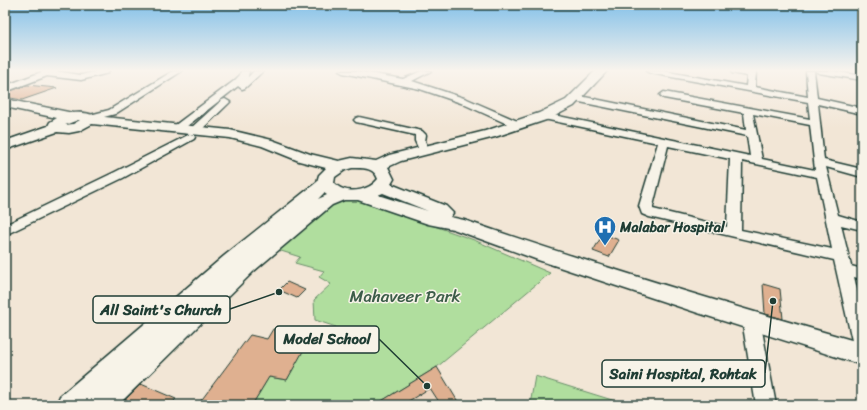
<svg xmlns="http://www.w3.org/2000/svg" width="867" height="410" font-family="Sriracha,sans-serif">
<rect width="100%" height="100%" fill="#f2e6d6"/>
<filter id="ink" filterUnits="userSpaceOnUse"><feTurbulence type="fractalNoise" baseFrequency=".025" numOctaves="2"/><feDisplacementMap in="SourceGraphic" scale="8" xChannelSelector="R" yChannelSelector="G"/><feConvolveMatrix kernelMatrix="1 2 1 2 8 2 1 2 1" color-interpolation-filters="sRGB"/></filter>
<g filter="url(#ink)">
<path fill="#ecd6c1" d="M437 367 460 405H375Z"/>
<path fill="#b0de9e" stroke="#688e69" d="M355 198 474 240 550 273 437 367 375 405H252L269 377 287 380 309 339 326 343 336 327 315 320 314 300 331 284 319 277 324 271 295 263 300 257 278 250 336 199Z
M535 376 625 404V405H530Z"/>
<path fill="#dfb090" stroke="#1f3d34" d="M27 85 57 88 22 100 5 97V93Z
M603 234 619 240 609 257 593 251Z
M287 282 305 290 297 298 279 290Z
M763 284 780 289 783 319 765 314Z
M273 329 312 335 287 380 269 377 252 405H214L200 402 250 335 267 339Z
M437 367 460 405H441L430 388 402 405H375Z
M141 384 176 399 170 405H120Z"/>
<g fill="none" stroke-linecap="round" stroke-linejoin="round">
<g stroke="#1f3d34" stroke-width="3">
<path id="street" d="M44 71H55L81 75 97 71H109L108 73 81 80 47 76 5 92V86Z
M173 71H182L115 114 89 121 84 118 86 116 109 110Z
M241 71H249L248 77 254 71H263L245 88 242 89 238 86 182 130H174L173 128 174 126 234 81 240 75Z
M339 71H357L403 79 421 71H431L412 81 467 99 522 123 523 125 522 127H514L461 103 420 89 343 73Z
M646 71H663L746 86 747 76 732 73 731 71H756L755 87 808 97 806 71H814L817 98 862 108V114L818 104 824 160 862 169V177L826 167 838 215 862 222V230L841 225 851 266 862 269V279L854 277 862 309V353L856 350 853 345 834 260 649 217 642 214 639 206 658 143 544 119 539 116 544 113 750 156 747 136 575 101 570 98 575 95 746 130 744 113 664 98 660 95 664 92 810 119 808 102 650 73ZM753 114 810 125 815 170 762 159ZM668 146 730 159 727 227 653 209V206ZM742 161 817 177 832 249 741 230Z
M815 71H833L862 76V80L819 73Z
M225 99 230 102 228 104 199 132H191L190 130 191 128 222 100Z
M359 117 422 131 426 135 425 141 429 150 424 153 420 152 415 141V135L356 122 354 120 356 118Z
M190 134 194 135 195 137 194 139 123 178 5 235V225L115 172Z
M751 313 757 315 760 320 776 405H756L742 320 745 315Z"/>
</g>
<g stroke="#1f3d34" stroke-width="3">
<path id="secondary" d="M595 71H607L574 106 549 119 495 137 401 161 388 167 394 179 391 184 446 206 453 213 450 217 464 220C595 265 728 305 862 343V365L698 313 538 260 453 229 428 224 358 200H344L332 205 254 271 118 405H56L60 396 224 256 317 182 319 175 326 168 299 161 262 146 230 138 92 124 79 131 69 133 57 132 5 150V141L48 126 50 122 57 118 5 107V99L73 113C80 112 89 113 95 116L230 130 272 140 310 154 339 161 352 158 376 161 389 155 485 131 539 113 566 100ZM78 120H80L73 124 65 125ZM352 168C363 168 374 167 378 179 368 192 345 195 334 183L335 177 345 170ZM324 193 327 195 318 199ZM383 193 428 211 378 195Z"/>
</g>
<use href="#street" fill="#f7f3e8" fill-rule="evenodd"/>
<use href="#secondary" fill="#f7f3e8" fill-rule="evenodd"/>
</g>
</g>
<linearGradient id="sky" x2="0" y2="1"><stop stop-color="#82c0e9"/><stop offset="0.55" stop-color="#f9f4ed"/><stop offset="1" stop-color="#f9f4ed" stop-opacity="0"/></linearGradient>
<rect width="867" height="128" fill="url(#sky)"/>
<defs>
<g id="hospital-pin" transform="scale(1.15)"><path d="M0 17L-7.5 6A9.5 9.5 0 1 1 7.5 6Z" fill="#1f6fb2" stroke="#f7f3e8"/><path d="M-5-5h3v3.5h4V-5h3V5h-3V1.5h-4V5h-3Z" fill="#fff"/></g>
</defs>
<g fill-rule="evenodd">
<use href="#hospital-pin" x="605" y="227"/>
</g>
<g text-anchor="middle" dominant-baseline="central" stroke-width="3" stroke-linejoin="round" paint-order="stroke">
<g font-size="14" font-weight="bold" fill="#1f3d34" stroke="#f7f3e8" text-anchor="start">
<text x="620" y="227">Malabar Hospital</text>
</g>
<g font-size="17" fill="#3c5d49" stroke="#f7f3e8">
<text x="405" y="296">Mahaveer Park</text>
</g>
</g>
<path fill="none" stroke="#1f3d34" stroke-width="1.5" d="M279 292L230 309M427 386L379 339M773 301L765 373"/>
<g fill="#1f3d34" stroke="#f7f3e8" stroke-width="1.5">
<circle cx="279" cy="292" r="4"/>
<circle cx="427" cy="386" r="4"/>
<circle cx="773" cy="301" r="4"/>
</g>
<g fill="#f7f3e8" stroke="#1f3d34" stroke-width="1.5">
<rect x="93" y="296" width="137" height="27" rx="4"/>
<rect x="275" y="326" width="104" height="27" rx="4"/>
<rect x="602" y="360" width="163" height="27" rx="4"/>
</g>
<g font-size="15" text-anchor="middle" font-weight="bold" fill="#1f3d34">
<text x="161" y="315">All Saint's Church</text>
<text x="327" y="344">Model School</text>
<text x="683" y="379">Saini Hospital, Rohtak</text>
</g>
<rect width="867" height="410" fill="none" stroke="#f7f3e8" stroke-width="20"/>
<rect x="10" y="10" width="847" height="390" fill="none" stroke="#1f3d34" stroke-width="1.5" filter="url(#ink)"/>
</svg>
